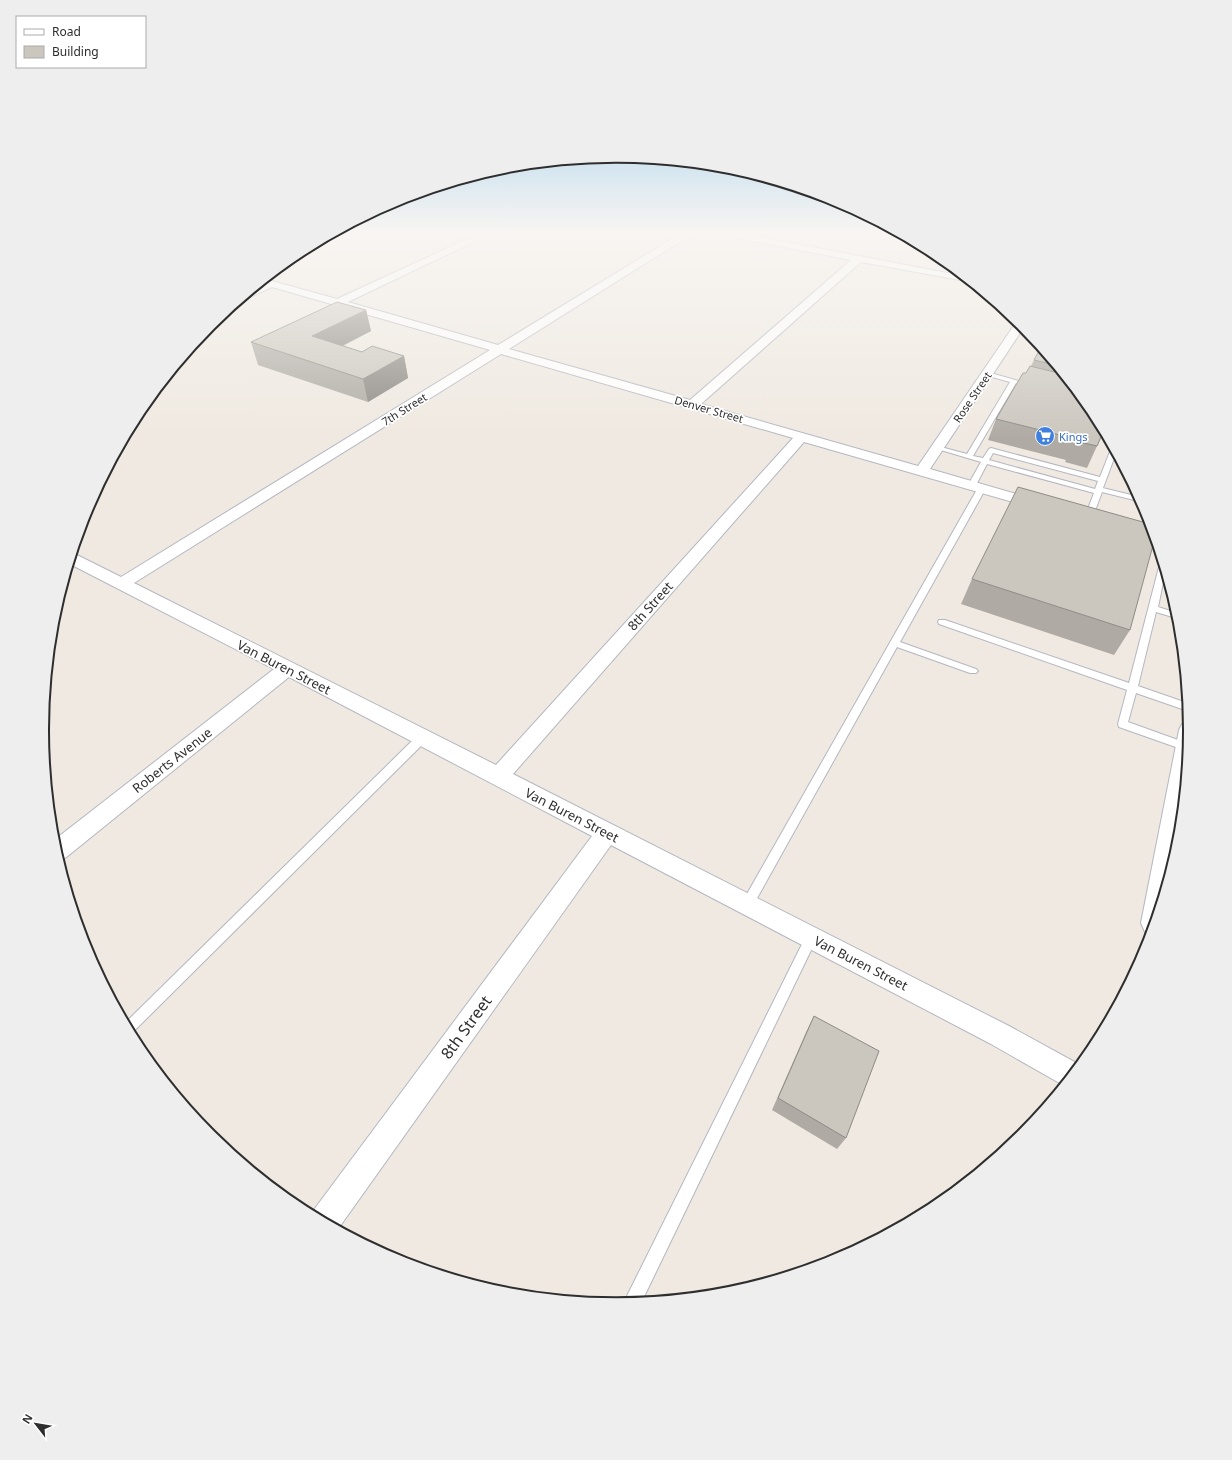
<svg xmlns="http://www.w3.org/2000/svg" width="1232" height="1460" font-family="'Noto Sans',sans-serif">
<rect width="100%" height="100%" fill="#efe9e1"/>
<g fill="none" stroke-linecap="round" stroke-linejoin="round">
<g stroke="#b4b7c1" stroke-width="2">
<path id="lane" d="M987 372 1033 385 1030 387 1016 383 973 456 983 458 989 449 991 448 1100 477 1111 449 1113 447 1116 453 1103 488 1139 497 1142 502 1102 492 1092 519 1088 521 1084 519 1094 493 987 464 975 487H969L968 485 981 462 934 448 937 446 967 454 1010 382 985 375 984 374ZM993 453 1098 481 1095 489 989 460Z
M979 486H982L986 488 900 642 976 669 978 671 976 673H970L897 647 751 909 747 910 743 909 741 905 743 901Z
M1160 563H1162L1165 573 1158 607 1177 613 1179 619 1156 612 1138 686 1187 703 1188 711 1136 693 1128 722 1189 744 1187 751 1119 727 1118 724 1127 690 939 624 938 622 939 620H945L1129 683Z
M422 734 426 735 427 738 426 741 131 1034 125 1023 418 735Z
M811 932 815 934 817 938 815 942 642 1301 625 1303 627 1296 807 934Z"/>
</g>
<g stroke="#b4b7c1" stroke-width="2">
<path id="street" d="M478 234H490L348 302 498 345 680 234H690L689 236 509 349 690 400 851 260 732 237 729 236 728 234H744L963 276 971 282 861 262 701 404 918 466 1017 321 1024 327 930 469 1044 502 1047 505 1044 508 1039 510 1034 508 804 442 513 774 1009 1026 1080 1065 1063 1085 991 1044 611 845 338 1229 312 1215 313 1211 592 836 289 677 64 859 59 861 53 841 274 669 70 564 73 553 121 577 490 350 272 287 250 297H243L255 287 262 284 260 283 265 279 337 299ZM501 354 793 438 496 765 134 583Z"/>
</g>
<g stroke="#b4b7c1" stroke-width="2">
<path id="secondary" d="M1189 722 1190 730 1179 842 1151 934 1145 932 1141 923 1179 730 1182 724Z"/>
</g>
<use href="#lane" fill="#fff" fill-rule="evenodd"/>
<use href="#street" fill="#fff" fill-rule="evenodd"/>
<use href="#secondary" fill="#fff" fill-rule="evenodd"/>
</g>
<path fill="#afaba4" d="M366 310 371 331 343 346 362 352 404 356 408 378 368 402 258 365 251 342Z
M1041 347 1093 411 1097 446 1087 468 1065 462 1066 460 988 440 996 419 1026 373 1031 366 1034 360Z
M972 579 1130 630 1114 655 961 604Z
M814 1016 846 1138 837 1149 772 1110 807 1030Z"/>
<path fill="#8e8b86" d="M366 310 371 331 318 358 312 336Z
M404 356 408 378 368 402 363 379Z"/>
<path fill="#cbc7bf" stroke="#8e8b86" d="M337 302 366 310 312 336 362 352 372 346 404 356 363 379 251 342Z
M1041 347 1055 365 1034 360Z
M1030 366 1062 374 1093 411 1104 430 1097 446 1075 441 1076 439 996 419 1023 373H1026Z
M1018 487 1150 524 1155 538 1130 630 972 579Z
M814 1016 879 1051 846 1138 778 1098Z"/>
<linearGradient id="sky" x2="0" y2="1"><stop stop-color="#7abfeb"/><stop offset="0.53" stop-color="#f8f5f2"/><stop offset="1" stop-color="#f8f5f2" stop-opacity="0"/></linearGradient>
<rect width="1232" height="438" fill="url(#sky)"/>
<defs>
<g id="supermarket-disc" transform="scale(1)"><circle r="9.5" fill="#3f7fe0" stroke="#fff"/><path d="M-6-5.5h2.5l.6 2H6L4.5 2H-2.5L-4.4-4H-6ZM-1.5 3.2a1.3 1.3 0 1 0 .1 0ZM3 3.2a1.3 1.3 0 1 0 .1 0Z" fill="#fff"/></g>
</defs>
<g fill-rule="evenodd">
<use href="#supermarket-disc" x="1045" y="436"/>
</g>
<g text-anchor="middle" dominant-baseline="central" stroke-width="3.5" stroke-linejoin="round" paint-order="stroke">
<g font-size="11" fill="#2e2e2e" stroke="#fff">
<text transform="translate(972 397) rotate(-56)">Rose Street</text>
<text transform="translate(404 409) rotate(-32)">7th Street</text>
<text transform="translate(709 409) rotate(16)">Denver Street</text>
</g>
<g font-size="11" fill="#366cbe" stroke="#fff" text-anchor="start">
<text x="1059" y="436">Kings</text>
</g>
<g font-size="13" fill="#2e2e2e" stroke="#fff">
<text transform="translate(650 606) rotate(-48)">8th Street</text>
<text transform="translate(284 667) rotate(27)">Van Buren Street</text>
<text transform="translate(172 760) rotate(-38)">Roberts Avenue</text>
<text transform="translate(572 815) rotate(27)">Van Buren Street</text>
<text transform="translate(861 963) rotate(27)">Van Buren Street</text>
</g>
<g font-size="16" fill="#2e2e2e" stroke="#fff">
<text transform="translate(466 1027) rotate(-54)">8th Street</text>
</g>
</g>
<path d="M0 0H1232V1460H0ZM49 730a567 567 0 1 1 1134 0a567 567 0 1 1-1134 0Z" fill="#eee" fill-rule="evenodd"/>
<path fill="none" stroke="#2e2e2e" stroke-width="2" d="M49 730a567 567 0 1 1 1134 0a567 567 0 1 1-1134 0Z"/>
<rect x="16" y="16" width="130" height="52" fill="#ffffff" stroke="#ababab"/>
<rect x="24" y="29" width="20" height="6" fill="#ffffff" stroke="#ababab"/>
<text x="52" y="36" font-size="12" fill="#2e2e2e">Road</text>
<rect x="24" y="46" width="20" height="12" fill="#cbc7bf" stroke="#ababab"/>
<text x="52" y="56" font-size="12" fill="#2e2e2e">Building</text>
<g transform="translate(36 1424) rotate(301)" stroke="#ffffff" stroke-width="3" paint-order="stroke">
<path d="M0-3L7 15L0 10L-7 15Z" fill="#2e2e2e"/>
<text y="-6" font-size="11" font-weight="bold" text-anchor="middle" fill="#2e2e2e">N</text>
</g>
</svg>
